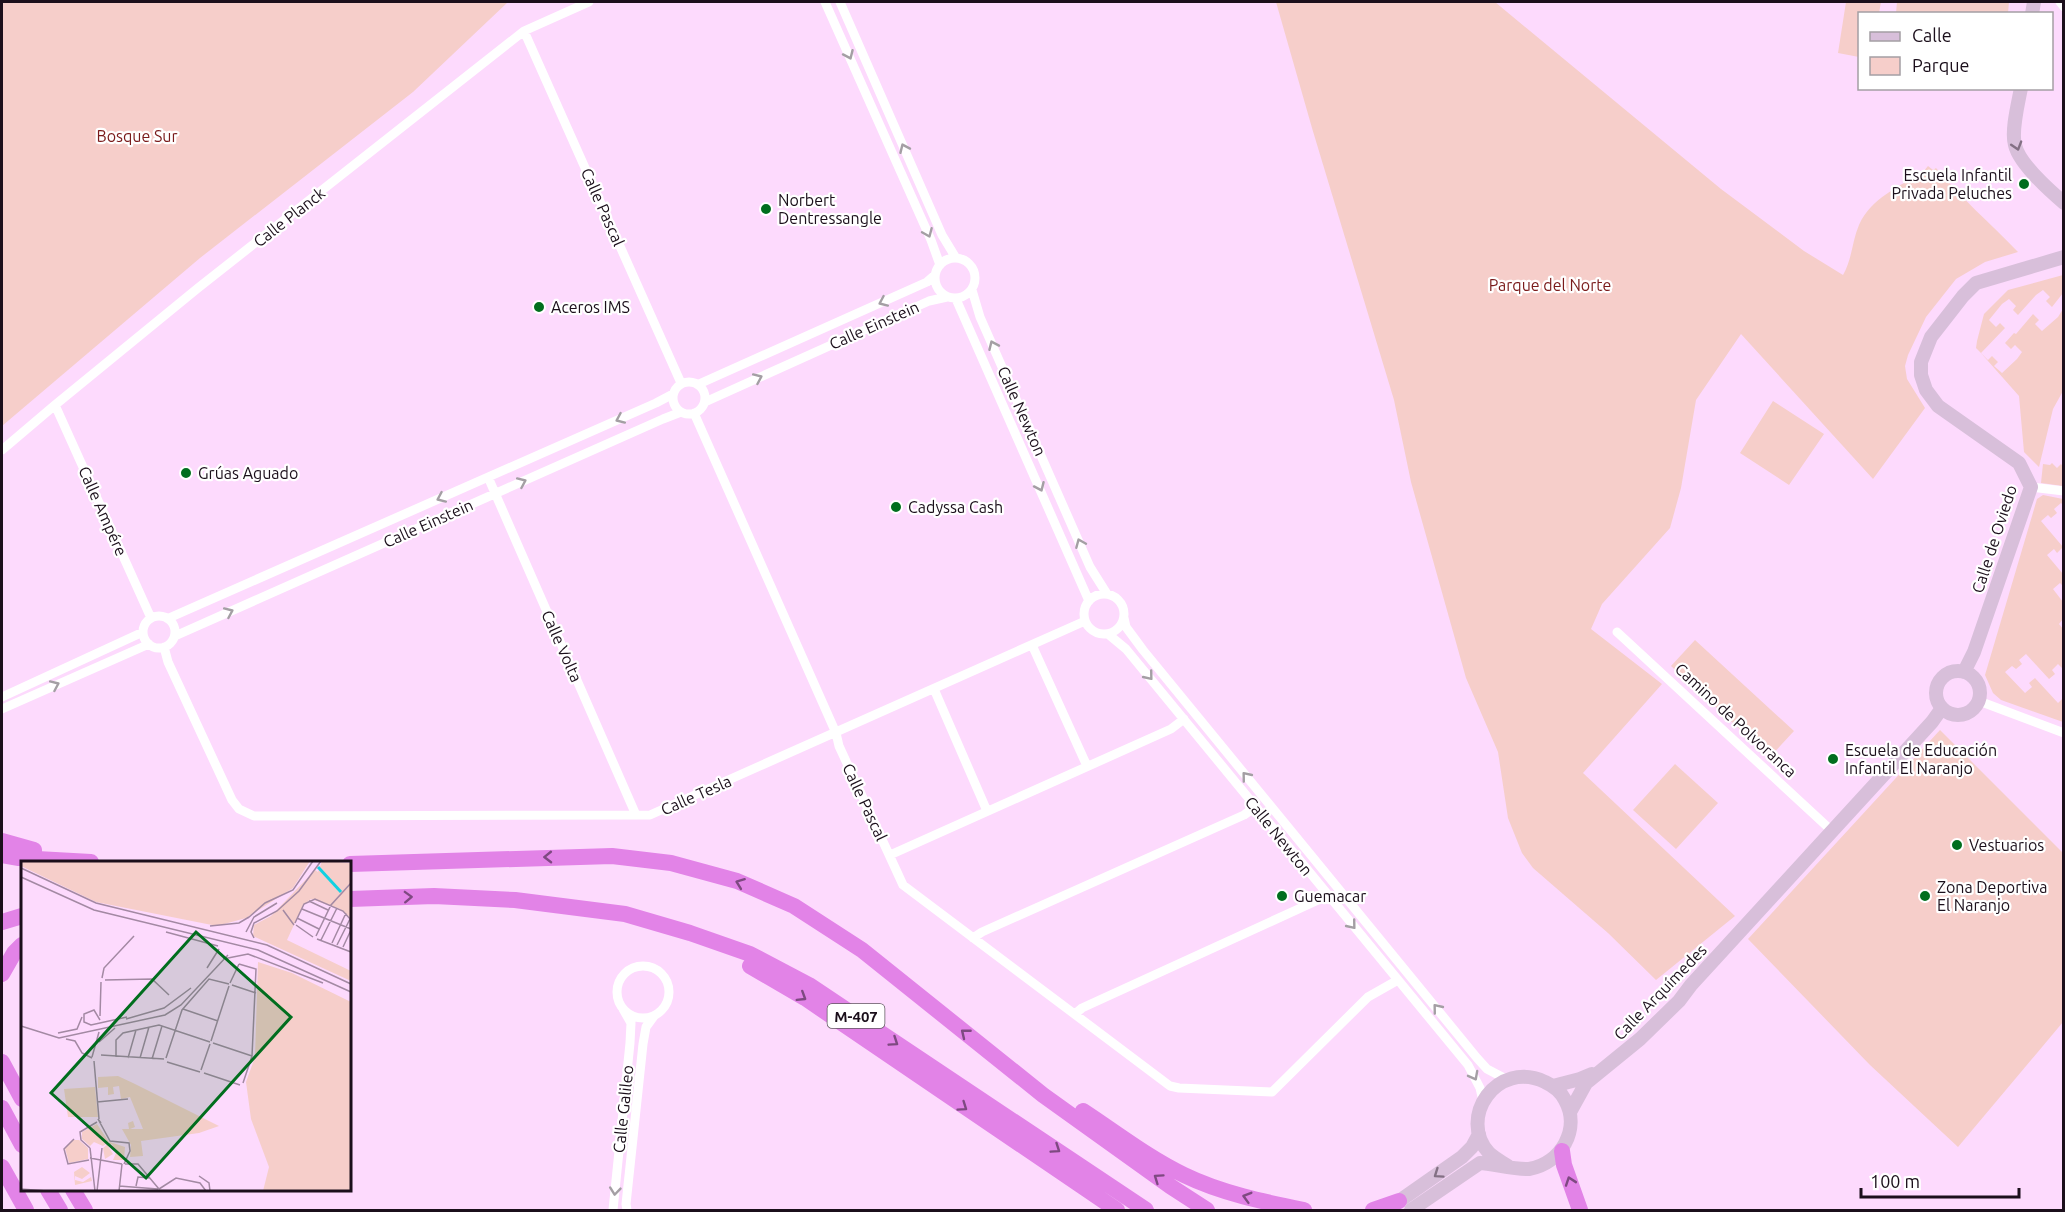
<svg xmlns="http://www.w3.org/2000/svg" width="2065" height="1212" font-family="Ubuntu,sans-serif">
<rect width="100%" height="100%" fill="#fddafd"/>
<path fill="#f6ceca" d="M2 2H508L413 92 200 258 2 426Z
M1276 2H1495L1721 189 1804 251 1843 275C1852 260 1852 241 1859 225 1871 198 1900 186 1923 172L1928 166 1933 170 1936 168C1961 198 1990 223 2018 252L1985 262 1956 279 1926 317 1908 355 1905 366 1907 379 1925 408 1873 479 1741 334 1696 400 1681 488 1670 528 1602 604 1591 629 1662 684 1583 773 1735 916 1656 980 1608 933 1533 868 1522 853 1508 818 1498 752 1466 678 1411 482 1394 400 1312 128Z
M1846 2H1881L1879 13 1860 14 1859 57 1838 53Z
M1897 2H2009L2008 13H1896Z
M2063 275V293L2052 307 2046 301 2050 297 2043 290 2036 295 2018 315 2013 310 2016 306 2009 299 2002 304 1989 320 1996 327 2000 323 2005 328 1981 353 1988 360 1992 356 1998 362 1994 366 2002 373 2017 359 2022 352 2015 345 2011 349 2005 343 2014 333 2016 334 2033 314 2039 320 2035 324 2042 331 2058 317 2063 309V391L2053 409 2039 467 2024 452 2019 396 1980 352 1976 348 1977 341 1984 314 2008 290Z
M1773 401 1824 434 1789 485 1740 453Z
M2052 463 2057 468 2061 464 2063 467V486L2041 483 2043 464 2050 465Z
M2043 495 2063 499V505L2061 503 2054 509 2057 513 2051 518 2048 515 2041 521 2063 547 2057 553 2054 549 2047 555 2063 574V586L2060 583 2053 589 2063 602V619L2059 624 2063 629V669L2058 664 2052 670 2055 674 2049 679 2026 654 2019 660 2022 664 2016 669 2012 666 2005 672 2025 693 2032 687 2029 683 2035 678 2058 703 2063 698V722L2001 700 1993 693 1985 675 2037 499Z
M1695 640 1794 731 1770 757 1671 666Z
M1940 730 2064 854 2063 1022 1958 1147 1870 1065 1748 939Z
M1675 764 1718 803 1676 849 1633 810Z"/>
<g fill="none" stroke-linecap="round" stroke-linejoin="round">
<path stroke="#fff" stroke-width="9" d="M825 2 931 240 940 265
M840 2 942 235 956 258
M2060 2 2064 7
M524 31 681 383
M935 278a20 20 0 1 1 40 0a20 20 0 1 1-40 0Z
M972 290 980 317 1090 567 1107 594
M956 299 1089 601
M673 398a16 16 0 1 1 32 0a16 16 0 1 1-32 0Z
M699 384 927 282 935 275
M705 402 929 301 947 297
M55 405 151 618
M694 413 836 733 839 746 903 885 1170 1086 1179 1088 1272 1092 1368 997 1398 980
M2 450 55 405 198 288 524 31 589 2
M488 477 636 815
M2031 487 2064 491
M1084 614a20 20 0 1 1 40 0a20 20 0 1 1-40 0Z
M143 632a16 16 0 1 1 32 0a16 16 0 1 1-32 0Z
M169 618 656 403 673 394
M1124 618 1126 627 1143 650 1477 1058 1487 1069 1506 1079
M1617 632 1832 831
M1108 634 1126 649 1468 1065 1480 1088 1483 1101
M175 636 663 419 681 412
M1032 645 1087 766
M164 647 168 662 232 800 239 809 254 816 650 815 1085 621
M934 689 987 811
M2 697 143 632
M1979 701 2064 733
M2 709 149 644
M890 855 1171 729 1184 719
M973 938 982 932 1244 815 1255 807
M617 992a26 26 0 1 1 52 0a26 26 0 1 1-52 0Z
M1075 1014 1082 1008 1316 901 1326 893
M613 1210 630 1043 631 1023 623 1009
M627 1210 626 1204 643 1044 646 1027 654 1016"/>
<path stroke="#d8bfda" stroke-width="14" d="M2032 14 2034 2
M2021 88C2018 104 2011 131 2015 145 2019 163 2050 191 2064 203
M1936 693a22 22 0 1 1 44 0a22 22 0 1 1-44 0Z
M1964 672 1974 652 2031 487 2019 463 1938 406 1926 390 1921 375V362L1931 337 1963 296 1976 283 2064 257
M1553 1086 1580 1079 1592 1074
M1570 1112 1586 1083 1640 1039 1679 1001 1691 985 1932 722 1942 708
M1392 1206 1462 1157 1472 1147 1479 1134
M1411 1210 1480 1163C1493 1164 1517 1170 1529 1169 1561 1164 1581 1129 1565 1100 1561 1092 1554 1086 1545 1082 1497 1059 1457 1118 1489 1153 1494 1158 1502 1162 1508 1166"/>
<path stroke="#e283e7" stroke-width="16" d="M2 841 34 850
M2 855 19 858 91 862
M350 864 612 856 671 863 737 881 794 906 862 950 1043 1095 1170 1186 1207 1210
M350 899 434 896 515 900 625 914 690 933 750 954 809 985 1146 1210
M2 922 22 916
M750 966 805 998 1117 1210
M2 974 14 953 22 945
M2 1062 22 1099
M2 1108 22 1145
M1083 1111C1115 1132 1150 1159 1184 1175 1221 1193 1264 1202 1304 1210
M1562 1151 1564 1165 1580 1210
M2 1167 26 1210
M48 1190 60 1210
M73 1190 85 1210
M1373 1210 1399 1201"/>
</g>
<defs><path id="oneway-chevron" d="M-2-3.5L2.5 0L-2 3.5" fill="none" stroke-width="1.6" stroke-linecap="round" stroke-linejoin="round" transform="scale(1.5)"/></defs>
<g stroke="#a49fa4">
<use href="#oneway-chevron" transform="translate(849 55) rotate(66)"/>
<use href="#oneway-chevron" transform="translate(904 148) rotate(-114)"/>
<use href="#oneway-chevron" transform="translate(928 233) rotate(67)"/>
<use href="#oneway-chevron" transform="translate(883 302) rotate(156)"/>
<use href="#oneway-chevron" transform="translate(993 345) rotate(-114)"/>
<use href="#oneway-chevron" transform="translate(758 378) rotate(-24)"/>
<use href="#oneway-chevron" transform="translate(620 419) rotate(156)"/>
<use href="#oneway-chevron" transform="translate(522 482) rotate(-24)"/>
<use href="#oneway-chevron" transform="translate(1040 487) rotate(66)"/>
<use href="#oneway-chevron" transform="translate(441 498) rotate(156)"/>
<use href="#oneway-chevron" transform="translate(1080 543) rotate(-113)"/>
<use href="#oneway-chevron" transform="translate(229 612) rotate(-24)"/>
<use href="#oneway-chevron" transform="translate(1149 676) rotate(51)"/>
<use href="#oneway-chevron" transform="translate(55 685) rotate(-24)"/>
<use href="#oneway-chevron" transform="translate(1246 776) rotate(-129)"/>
<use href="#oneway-chevron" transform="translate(1352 925) rotate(51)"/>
<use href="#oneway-chevron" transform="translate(1437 1008) rotate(-129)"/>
<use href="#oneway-chevron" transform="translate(1474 1076) rotate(62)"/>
<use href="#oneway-chevron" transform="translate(615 1191) rotate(96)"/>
</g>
<g stroke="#837084">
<use href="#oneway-chevron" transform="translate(2017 146) rotate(73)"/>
<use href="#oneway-chevron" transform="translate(1438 1174) rotate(145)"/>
</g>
<g stroke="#7e4981">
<use href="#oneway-chevron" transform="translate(548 857) rotate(179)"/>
<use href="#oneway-chevron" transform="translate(740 883) rotate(-159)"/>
<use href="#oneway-chevron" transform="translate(408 897) rotate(-2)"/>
<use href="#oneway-chevron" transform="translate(802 997) rotate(32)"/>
<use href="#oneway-chevron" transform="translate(965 1033) rotate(-141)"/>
<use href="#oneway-chevron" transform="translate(894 1042) rotate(34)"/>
<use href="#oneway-chevron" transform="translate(963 1107) rotate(35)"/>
<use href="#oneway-chevron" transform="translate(1056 1149) rotate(34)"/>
<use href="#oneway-chevron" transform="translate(1158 1178) rotate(-145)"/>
<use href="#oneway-chevron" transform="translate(1570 1181) rotate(-109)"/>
<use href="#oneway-chevron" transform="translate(1247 1197) rotate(-164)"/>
</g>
<g fill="#016e1e" stroke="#fff" stroke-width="2">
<circle cx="2024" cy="184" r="6"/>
<circle cx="766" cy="209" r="6"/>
<circle cx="539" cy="307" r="6"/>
<circle cx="186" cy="473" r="6"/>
<circle cx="896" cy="507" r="6"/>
<circle cx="1833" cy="759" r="6"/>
<circle cx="1957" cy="845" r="6"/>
<circle cx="1282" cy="896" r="6"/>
<circle cx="1925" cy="896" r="6"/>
</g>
<g text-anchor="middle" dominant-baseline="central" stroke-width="4.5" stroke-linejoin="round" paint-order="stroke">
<rect fill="#fff" stroke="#5f575f" stroke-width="1.5" x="827.5" y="1004" width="57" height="24" rx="4.5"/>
<g font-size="15" font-weight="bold" fill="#1b0f1b">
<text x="856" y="1016">M-407</text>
</g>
<g font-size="16" fill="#7a1b1b" stroke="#fff">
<text x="137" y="136">Bosque Sur</text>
<text x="1550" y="285">Parque del Norte</text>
</g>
<g font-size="16" fill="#1b0f1b" stroke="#fff" text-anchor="start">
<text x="2012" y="175" text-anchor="end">Escuela Infantil<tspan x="2012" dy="18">Privada Peluches</tspan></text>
<text x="778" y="200">Norbert<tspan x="778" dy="18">Dentressangle</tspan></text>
<text x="551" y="307">Aceros IMS</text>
<text x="198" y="473">Grúas Aguado</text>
<text x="908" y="507">Cadyssa Cash</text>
<text x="1845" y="750">Escuela de Educación<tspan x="1845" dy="18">Infantil El Naranjo</tspan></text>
<text x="1969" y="845">Vestuarios</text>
<text x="1937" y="887">Zona Deportiva<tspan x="1937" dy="18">El Naranjo</tspan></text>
<text x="1294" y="896">Guemacar</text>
</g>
<g font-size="16" fill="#1b0f1b" stroke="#fff">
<text transform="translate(603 207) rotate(66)">Calle Pascal</text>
<text transform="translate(289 217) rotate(-38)">Calle Planck</text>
<text transform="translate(874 325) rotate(-24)">Calle Einstein</text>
<text transform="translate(1022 411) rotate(66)">Calle Newton</text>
<text transform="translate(103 511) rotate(66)">Calle Ampére</text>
<text transform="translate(428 523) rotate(-24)">Calle Einstein</text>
<text transform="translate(1994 539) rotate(-72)">Calle de Oviedo</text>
<text transform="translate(562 646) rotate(66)">Calle Volta</text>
<text transform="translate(1736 720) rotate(43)">Camino de Polvoranca</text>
<text transform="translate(696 795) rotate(-24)">Calle Tesla</text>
<text transform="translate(865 802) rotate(65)">Calle Pascal</text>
<text transform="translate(1279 836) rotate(51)">Calle Newton</text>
<text transform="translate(1660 992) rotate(-46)">Calle Arquímedes</text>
<text transform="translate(623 1109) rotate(-84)">Calle Galileo</text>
</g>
</g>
<g transform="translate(21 861)">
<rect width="330" height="330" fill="#fddafd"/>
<path d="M0 0H289L272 27 225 57 196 65 75 41 0 5ZM301 0 330 2V57L319 48 290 38 282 44 266 79 330 110V120L232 75 233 64 250 55 294 9 297 11ZM237 101 271 112 330 141V330H242L248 306 230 258 225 221 234 196ZM97 215 114 223 198 265 178 272 120 280 122 295 109 296 110 284 101 268H108L107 262 112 260 114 266 109 268H122L109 236 100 238 98 225 92 226 93 233 87 234V226L77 227V216ZM74 226 77 256H47L43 228ZM76 263 88 281 82 285 73 281 69 285 61 278V271ZM51 279H58L67 287V298L48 302 44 287ZM89 281 104 286 103 299H92L95 292 91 283 87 285 92 293 84 298 82 287ZM61 306 69 312 61 318 54 315V319L62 321 70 316 71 320 54 324 53 311Z" fill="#f6ceca"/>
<path fill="none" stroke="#12d1e2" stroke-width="3" d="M297 6 320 31"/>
<path fill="none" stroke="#a389a3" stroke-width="1.5" d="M0 7 75 42 246 84 330 123M0 16 73 49 237 89 330 131M288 40 307 49M281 48 330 68M262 49 273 64M227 57 244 42 272 29 292 0M276 57 298 68M274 62 283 43 294 38 322 50 330 59M275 64 292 76M189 65 218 62 228 56M145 71 197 85M225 71 233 56 256 42M295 75 310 44 330 22M233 77 230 71 233 62 256 50 278 30 300 0M296 78 330 91M300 79 316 47M311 82 325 52M316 84 329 58M322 86 330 69M202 98 227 93 302 122M218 103 235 108 231 195 222 222M186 107 198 88M81 117 83 107 113 75M84 119 131 118 148 134M209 122 218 103M211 124 235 132M162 148 197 160M79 155 80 121M105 158 143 147 170 127M79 159 73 149 63 153V161L70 164 106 156M0 165 38 177 144 154 160 144 207 94M37 172 56 168 61 156M45 178 54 180 61 192 71 197M190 180 208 125M78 181 94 167M192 182 231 195M80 194 143 198M71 196 78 171M95 196V179L102 172 138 164 189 181M107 197 115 169M119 197 128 166M145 197 161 149 188 118 208 123M131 198 141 165M73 200 78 258M146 201 179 211M180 209 189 183M183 212 219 224M76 241 107 238M80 262 77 258 89 280 108 282 109 290 103 303M53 278 43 288 47 303 68 299M69 287 74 330M69 287 60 279 59 271 76 261M69 297 101 303M104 303H117L138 328M178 315 188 322 189 330M98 325 137 328M115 325 117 316 129 317M0 328 26 330M138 328 155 317 179 322 185 330M76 330 81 287M98 330 101 303"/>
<path fill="#016e1e" fill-opacity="0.15" stroke="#016e1e" stroke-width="3" d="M175 71 270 156 125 317 30 232Z"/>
<rect width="330" height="330" fill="none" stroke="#1b0f1b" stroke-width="3"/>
</g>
<rect width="2065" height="1212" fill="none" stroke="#1b0f1b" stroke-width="6"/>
<rect x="1858" y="12" width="195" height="78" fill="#ffffff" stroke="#a49fa4" stroke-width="1.5"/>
<rect x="1870" y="32" width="30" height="9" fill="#d8bfda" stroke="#a49fa4" stroke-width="1.5"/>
<text x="1912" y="42" font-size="18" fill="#1b0f1b">Calle</text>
<rect x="1870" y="57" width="30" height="18" fill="#f6ceca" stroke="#a49fa4" stroke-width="1.5"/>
<text x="1912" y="72" font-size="18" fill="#1b0f1b">Parque</text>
<path d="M1861 1188v9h158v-9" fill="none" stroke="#1b0f1b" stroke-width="3"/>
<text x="1870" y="1188" font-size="18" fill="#1b0f1b" stroke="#ffffff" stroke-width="4.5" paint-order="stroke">100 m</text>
</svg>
